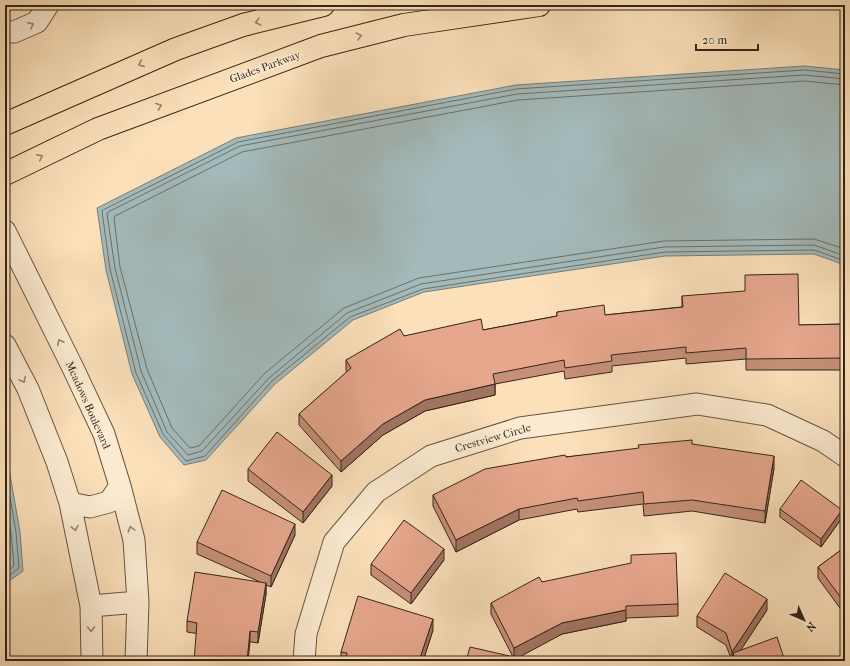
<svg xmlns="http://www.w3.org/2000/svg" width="850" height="666" font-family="'IM FELL French Canon',serif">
<rect width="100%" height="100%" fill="#fbe0ba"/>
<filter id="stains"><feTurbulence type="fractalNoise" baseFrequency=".005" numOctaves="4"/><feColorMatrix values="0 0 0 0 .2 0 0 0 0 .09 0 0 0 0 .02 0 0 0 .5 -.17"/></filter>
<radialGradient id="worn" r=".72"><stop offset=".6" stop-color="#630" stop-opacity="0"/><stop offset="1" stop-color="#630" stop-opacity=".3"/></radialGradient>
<path fill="#a3babb" stroke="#777e7a" d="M804 66 845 70V265L814 254 665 256 424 292 353 320 275 384 206 460 184 465 160 437 132 374 106 270 97 208 236 138 516 85Z
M5 458 8 463 20 532 23 571 5 584Z"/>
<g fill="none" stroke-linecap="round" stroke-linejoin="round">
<path stroke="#6c706a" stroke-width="1" d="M845 74 804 70 516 89 238 142 103 210 102 211 110 269 136 373 163 434 186 461 205 456 272 381 350 317 423 289 665 252 814 250 845 261
M845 79 804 75 517 94 240 146 108 212 107 214 115 268 141 371 167 432 188 455 202 451 269 378 347 313 421 284 664 247 814 245 845 256
M845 85 804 81 518 100 242 152 115 216 114 218 120 267 147 369 172 428 190 448 199 446 265 373 344 308 419 278 664 241 814 239 845 249
M5 469 16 532 19 568 5 579
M5 498 11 533 14 566 5 573"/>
<g stroke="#665440" stroke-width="23">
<path id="minor" d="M5 32H14L37 22 48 5
M5 231 73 368 104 434 120 486 134 540 138 602 136 661
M5 345 28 389 57 462 70 503 91 606 92 661
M70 503 90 507 109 502 120 486
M91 606 138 602
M304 661 306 634 334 542 376 492 431 456 520 428 697 404 767 415 823 441 845 456"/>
</g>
<g stroke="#352518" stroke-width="24">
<path id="major" d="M5 124 176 49 243 25 323 5
M5 174 98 129 321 46 404 25 539 5"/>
</g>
<use href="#minor" stroke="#fcebd2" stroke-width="21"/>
<use href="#major" stroke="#fbe0ba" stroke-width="22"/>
</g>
<path fill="#c69079" stroke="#352518" d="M682 296 799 325 845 324V370H746V359L686 364V358L612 366V372L565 379 564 371 495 384V395L425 411 383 435 341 472 299 425V414L347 372 346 371V360L404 336 483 330 557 316V312L605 315 682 307Z
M692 444 774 468 765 523 692 511 644 516 643 504 578 512 577 509 519 520 456 552 433 506V495L566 457Z
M248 469 332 486 303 523 248 481Z
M780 509 842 518 821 547 780 517Z
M295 535 271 587 266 585V594L258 643 187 632V621L260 582 197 554V542Z
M845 547V615L818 578V567Z
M444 560 411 604 371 575V564Z
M542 582 678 604V616L626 618V621L562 634 514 659V661L513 657 491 614V603Z
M767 610 741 649 785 661H732L726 645 697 627V616Z
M433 630 423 661H341V652Z"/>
<path fill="#a17563" stroke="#352518" d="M495 384V395L425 411 383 435 341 472V461L383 424 425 400Z
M774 456V468L765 523V511Z
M332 475V486L303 523V512Z
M519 509V520L456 552V540Z
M842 510V518L821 547V539Z
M295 524V535L271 587V576Z
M444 549V560L411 604V593Z
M266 583V594L258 643V632Z
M767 599V610L735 659 733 653 732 661V652Z
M626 610V621L562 634 514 660V648L562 623Z
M433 619V630L423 661H419Z
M250 631V642L248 661H247Z"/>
<path fill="#e6a78d" stroke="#352518" d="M798 274 799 325 845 324V358L746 359V348L686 353V347L611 355 612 361 565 368 564 360 493 374 495 384 425 400 383 424 341 461 299 414 351 368 346 360 400 329 404 336 481 319 483 330 557 316V312L604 305 605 315 683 307 682 296 745 291V275Z
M277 432 332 475 303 512 248 469Z
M692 440V444L774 456 765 511 692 500 644 504 643 492 578 501 577 498 519 509 456 540 433 495 485 469 565 455 566 457 639 448 638 445Z
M801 480 842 510 821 539 780 509Z
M222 490 295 524 271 576 197 542Z
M404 520 444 549 411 593 371 564Z
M845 547V603L818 567Z
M676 553 678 604 626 606V610L562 623 514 648 491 603 539 577 542 582 631 563V555Z
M195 572 266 583 258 632 250 631 247 661H194L197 623 187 621Z
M725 573 767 599 732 652 726 633 697 616Z
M358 596 433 619 419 661H346L347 653 341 652Z
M777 637 785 661H736L733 653Z
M470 647 514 657 513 661H466Z"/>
<defs><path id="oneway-chevron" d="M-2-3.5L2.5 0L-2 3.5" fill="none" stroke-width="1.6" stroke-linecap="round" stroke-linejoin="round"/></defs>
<g stroke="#988269">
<use href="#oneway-chevron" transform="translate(258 22) rotate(166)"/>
<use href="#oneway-chevron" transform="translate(359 36) rotate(-14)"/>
<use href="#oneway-chevron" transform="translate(141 64) rotate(156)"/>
<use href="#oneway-chevron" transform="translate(159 106) rotate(-20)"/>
<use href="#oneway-chevron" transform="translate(40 157) rotate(-26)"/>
</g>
<g stroke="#988875">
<use href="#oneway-chevron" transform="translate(31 25) rotate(-26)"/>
<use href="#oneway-chevron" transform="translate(60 342) rotate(-116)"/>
<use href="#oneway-chevron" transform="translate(23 380) rotate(63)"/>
<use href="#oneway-chevron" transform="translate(75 528) rotate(78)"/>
<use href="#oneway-chevron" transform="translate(131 529) rotate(-105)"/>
<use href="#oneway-chevron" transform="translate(91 629) rotate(89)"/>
</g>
<g text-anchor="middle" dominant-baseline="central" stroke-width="3.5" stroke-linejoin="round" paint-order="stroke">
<g font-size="11" fill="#352518" stroke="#fcebd2">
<text transform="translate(265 67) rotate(-20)">Glades Parkway</text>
<text transform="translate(88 405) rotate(66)">Meadows Boulevard</text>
<text transform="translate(493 438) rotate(-16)">Crestview Circle</text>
</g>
</g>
<rect width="850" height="666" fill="none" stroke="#fbe0ba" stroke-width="20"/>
<rect x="6" y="6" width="838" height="654" fill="none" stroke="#352518" stroke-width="2"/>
<rect x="10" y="10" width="830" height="646" fill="none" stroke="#352518"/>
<g transform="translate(804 620) rotate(135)" stroke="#fcebd2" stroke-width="3" paint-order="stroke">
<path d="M0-3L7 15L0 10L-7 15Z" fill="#352518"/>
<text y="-6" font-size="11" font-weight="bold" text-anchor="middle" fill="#352518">N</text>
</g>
<path d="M696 44v6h62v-6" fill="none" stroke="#352518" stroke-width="2"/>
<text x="702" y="44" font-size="12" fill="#352518" stroke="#fcebd2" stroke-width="3" paint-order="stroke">20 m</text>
<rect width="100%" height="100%" filter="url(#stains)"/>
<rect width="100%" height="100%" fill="url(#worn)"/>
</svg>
